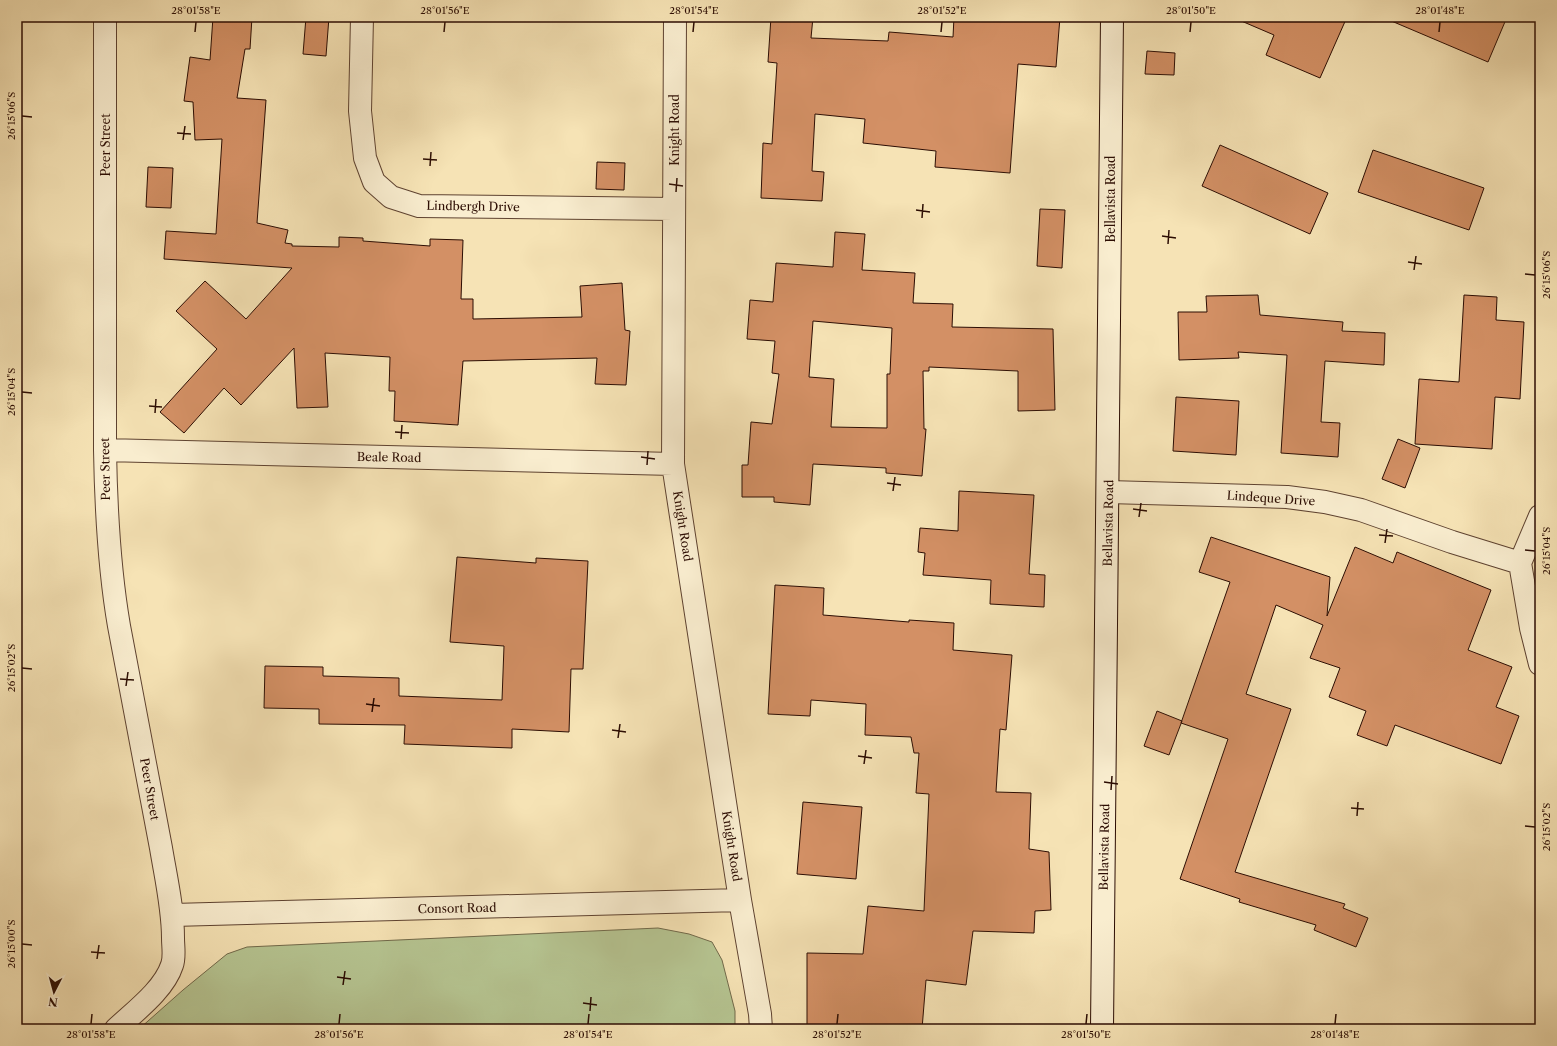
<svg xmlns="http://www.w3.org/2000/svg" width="1557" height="1046" font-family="'Libre Caslon Text',serif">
<rect width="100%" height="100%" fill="#f6e3b5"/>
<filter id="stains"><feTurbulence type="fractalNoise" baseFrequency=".005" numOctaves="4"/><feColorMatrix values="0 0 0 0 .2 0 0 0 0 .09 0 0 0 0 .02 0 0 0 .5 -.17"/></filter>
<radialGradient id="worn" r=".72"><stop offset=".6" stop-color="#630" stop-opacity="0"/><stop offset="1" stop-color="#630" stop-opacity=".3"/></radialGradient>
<path fill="#b6c592" stroke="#71694a" d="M658 928 689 934 712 942 722 960 735 1011V1029H139L183 990 227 954 247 947Z"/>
<path fill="#d39065" stroke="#2c0d03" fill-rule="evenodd" d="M213 17H252L250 49H245L237 98 266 100 257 223 288 230 285 243 292 244V246L339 247V237L363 238V241L430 246V239L463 240 461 299H473V319L582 317 580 286 622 283 625 330 630 331 626 385 595 384 597 358 463 361 458 425 394 421 395 391H389L390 357 325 353 328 407 297 408 294 348 241 405 224 388 184 433 160 412 217 349 176 311 205 281 246 319 292 268 164 259 166 231 216 234 222 139 195 140 193 102 184 101 190 57 210 60Z
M306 17H329L326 56 303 54Z
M771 17H813L811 38 888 41 889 32 953 37 954 17H1060L1056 67 1018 64 1010 173 935 167 936 151 863 143 865 119 815 114 812 171 824 172 822 201 761 198 763 143 772 144 777 63 768 62Z
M1232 17H1347L1320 78 1266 55 1274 35Z
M1382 17H1507L1488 62Z
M1147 51 1175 53 1174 75 1145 74Z
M1220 145 1328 193 1310 234 1202 186Z
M1373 150 1484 188 1469 230 1358 192Z
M597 162 625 163 624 190 596 189Z
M148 167 173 168 171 208 146 207Z
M1040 209 1065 210 1062 268 1037 266Z
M835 232 865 234 862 270 915 273 913 303 953 304 952 327 1053 329 1055 410 1018 411V371L929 367V371H923L924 429H926L922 476 886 473V468L813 464 810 505 774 502V497H742V465H748L751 422 772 424 779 374 772 373 775 341 747 339 750 300 773 302 776 263 833 267ZM813 321 892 328 890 374H887V428L831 427 834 379 809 377Z
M1258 295 1260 315 1343 322 1342 331 1385 333 1384 365 1325 361 1321 422 1340 423 1338 457 1281 453 1287 355 1238 352 1239 358 1179 360 1178 312H1207L1206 296Z
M1464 295 1497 297 1496 320 1524 322 1520 399 1495 397 1492 449 1415 444 1419 379 1459 382Z
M1176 397 1239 401 1236 455 1173 451Z
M1398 439 1420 448 1405 488 1382 479Z
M959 491 1034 495 1029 574 1045 575 1044 607 990 604 991 580 923 575 925 553 918 552 920 528 958 531Z
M1211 537 1330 577 1327 616 1355 547 1393 563 1397 552 1491 590 1468 650 1512 667 1496 707 1519 716 1501 764 1395 725 1387 746 1357 735 1366 711 1329 697 1340 668 1310 658 1323 625 1276 605 1246 694 1291 709 1235 872 1345 904 1343 908 1368 918 1356 947 1314 930 1316 925 1239 902 1240 899 1180 879 1228 739 1181 723 1230 582 1199 572Z
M457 557 536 563V558L588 561 583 669H571L569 732 512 729V748L404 744 405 725 319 724V709L264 708 265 666 323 667V676L399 678V696L502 700 504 646 450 642Z
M775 585 824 588 823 615 909 622V620L954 623 953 650 1012 655 1006 730 1000 729 996 792 1031 793 1029 849 1049 852 1051 910 1035 911 1034 933 973 931 966 985 926 980 922 1029H807V953L863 954 868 906 924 911 929 794 916 793 919 753H914L911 737 865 735 866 704 811 700 810 716 768 714Z
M1157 711 1182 721 1169 755 1144 746Z
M803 802 862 807 856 879 797 874Z"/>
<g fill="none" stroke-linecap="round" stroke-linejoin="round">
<g stroke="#5e4230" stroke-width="24">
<path id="street" d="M105 17V450C106 509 109 568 119 626 133 700 147 774 161 848 166 878 173 908 173 938 173 947 175 957 172 965 164 990 134 1012 116 1029
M362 17 360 111 365 158 374 182 391 197 419 206 673 209
M675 17 673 464 740 900 760 1014 761 1029
M105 450 673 464
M1108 492 1287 497 1325 502 1361 510 1452 542 1520 563
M1540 516 1520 563 1531 628 1540 664
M173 915 740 900"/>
</g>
<g stroke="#2c0d03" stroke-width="24">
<path id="secondary" d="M1102 1029 1112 17"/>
</g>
<use href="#street" stroke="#f9edcf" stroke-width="22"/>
<use href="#secondary" stroke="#f9edcf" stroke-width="22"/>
</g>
<path fill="none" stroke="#2c0d03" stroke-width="1.5" d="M195 32 196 22M444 32 445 22M693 32 694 22M941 32 942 22M1190 32 1191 22M1439 32 1440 22M22 116 32 117M177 133 191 134M183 140 185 126M423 159 437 160M430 166 431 152M669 184 683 186M676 192 677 178M916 210 930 212M922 218 923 204M1162 236 1176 238M1168 244 1169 230M1408 262 1422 264M1414 270 1416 256M1525 274 1535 275M22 392 32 393M149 406 162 407M155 413 156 399M395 432 409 433M401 439 402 425M641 457 655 459M647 465 648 451M887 483 901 485M893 491 895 477M1133 509 1147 511M1139 517 1141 503M1379 535 1393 536M1385 543 1387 529M1525 550 1535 551M22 668 32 669M120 679 134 680M126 686 128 672M366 704 380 706M372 712 374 698M612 730 626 732M618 738 620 724M858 756 872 758M864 764 866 750M1104 782 1118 784M1111 790 1112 776M1351 808 1364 809M1357 816 1358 802M1525 826 1535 827M22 944 32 945M91 952 105 953M97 959 99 945M337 977 351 979M343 985 345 971M583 1003 597 1005M590 1011 591 997M91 1024 92 1014M339 1024 340 1014M588 1024 589 1014M837 1024 838 1014M1086 1024 1087 1014M1335 1024 1336 1014"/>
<g text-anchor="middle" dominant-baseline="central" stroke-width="3" stroke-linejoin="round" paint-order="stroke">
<g font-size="12" fill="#2c0d03" stroke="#f9edcf">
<text transform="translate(674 130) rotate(-90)">Knight Road</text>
<text transform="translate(105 145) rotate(-90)">Peer Street</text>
<text transform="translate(1110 199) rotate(-90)">Bellavista Road</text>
<text transform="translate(473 206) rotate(1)">Lindbergh Drive</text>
<text transform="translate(389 457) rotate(1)">Beale Road</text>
<text transform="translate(105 469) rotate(-91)">Peer Street</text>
<text transform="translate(1271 498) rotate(4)">Lindeque Drive</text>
<text transform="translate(1108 523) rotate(-89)">Bellavista Road</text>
<text transform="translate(683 526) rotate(81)">Knight Road</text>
<text transform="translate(150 789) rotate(80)">Peer Street</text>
<text transform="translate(732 846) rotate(81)">Knight Road</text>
<text transform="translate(1104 847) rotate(-89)">Bellavista Road</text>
<text transform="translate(457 908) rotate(-1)">Consort Road</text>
</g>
</g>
<rect width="1557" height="1046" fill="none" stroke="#f6e3b5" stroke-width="44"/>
<g transform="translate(54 992) rotate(186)" stroke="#f9edcf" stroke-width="3" paint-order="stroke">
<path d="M0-3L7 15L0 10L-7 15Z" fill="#2c0d03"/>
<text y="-6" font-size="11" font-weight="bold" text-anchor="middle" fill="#2c0d03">N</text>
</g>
<rect x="22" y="22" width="1513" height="1002" fill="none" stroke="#2c0d03" stroke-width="1.5"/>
<g font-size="10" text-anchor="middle" fill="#2c0d03">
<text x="196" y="14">28°01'58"E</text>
<text x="445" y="14">28°01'56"E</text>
<text x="694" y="14">28°01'54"E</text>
<text x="942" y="14">28°01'52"E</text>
<text x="1191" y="14">28°01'50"E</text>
<text x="1440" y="14">28°01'48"E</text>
<text transform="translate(11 116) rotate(-90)" y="4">26°15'06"S</text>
<text transform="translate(1546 275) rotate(-90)" y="4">26°15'06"S</text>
<text transform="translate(11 392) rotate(-90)" y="4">26°15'04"S</text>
<text transform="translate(1546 551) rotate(-90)" y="4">26°15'04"S</text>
<text transform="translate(11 668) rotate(-90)" y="4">26°15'02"S</text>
<text transform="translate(1546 827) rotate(-90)" y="4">26°15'02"S</text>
<text transform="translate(11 944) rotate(-90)" y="4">26°15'00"S</text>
<text x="91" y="1038">28°01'58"E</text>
<text x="339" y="1038">28°01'56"E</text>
<text x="588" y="1038">28°01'54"E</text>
<text x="837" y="1038">28°01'52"E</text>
<text x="1086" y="1038">28°01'50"E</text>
<text x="1335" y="1038">28°01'48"E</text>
</g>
<rect width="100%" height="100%" filter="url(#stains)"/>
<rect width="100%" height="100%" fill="url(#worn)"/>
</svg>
